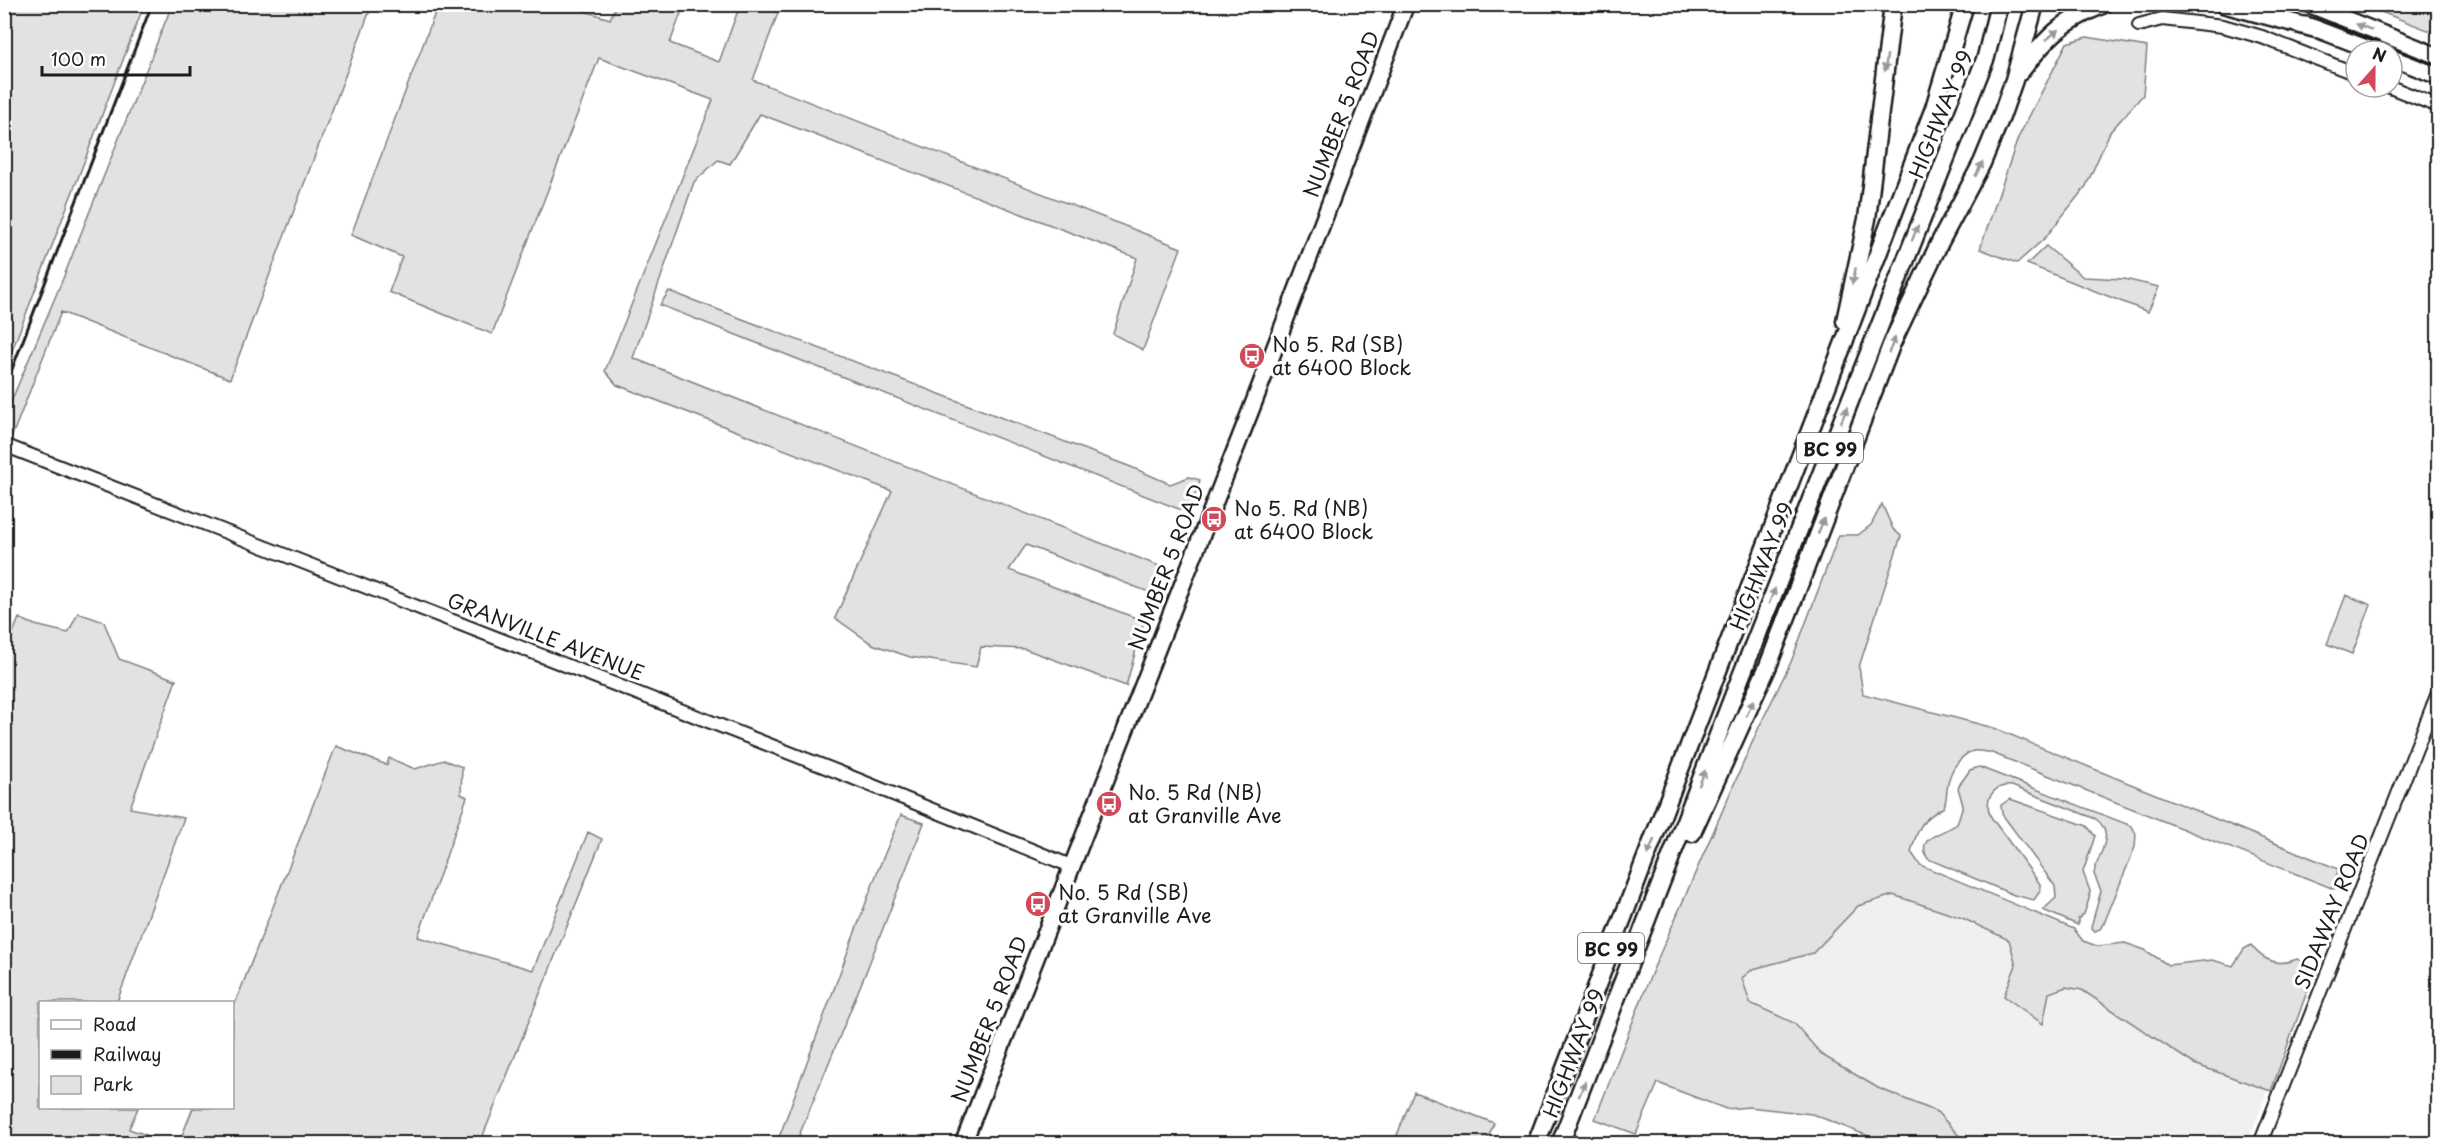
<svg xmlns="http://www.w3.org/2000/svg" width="2443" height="1148" font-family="'Playpen Sans',sans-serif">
<rect width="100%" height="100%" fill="#fff"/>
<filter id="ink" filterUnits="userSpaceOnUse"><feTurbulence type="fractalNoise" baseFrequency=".0167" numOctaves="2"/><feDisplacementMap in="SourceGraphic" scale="12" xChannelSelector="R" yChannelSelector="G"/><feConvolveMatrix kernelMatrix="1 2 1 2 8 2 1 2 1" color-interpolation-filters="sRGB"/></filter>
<g filter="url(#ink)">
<path fill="#f0f0f0" d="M1778 828 2291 1031 2247 1144 1896 1143 1685 1058Z"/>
<path fill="#e2e2e2" stroke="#7f7f7f" stroke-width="1.5" d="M5 4 144 5 5 369 4 5Z
M172 5H372L230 379 61 312 12 436 5 432V416L62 281Z
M438 5H566L610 19 616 5H684L670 43 719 62 740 5H781L753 80 1181 248 1143 350 1113 334 1137 258 760 114 730 164 718 160 694 182 633 358 1164 568 1154 594 1026 545 1009 570 1144 621 1126 686 1025 649 981 647 976 667 910 657 872 644 835 618 892 491 617 385 605 371 713 100 599 58 492 334 389 292 402 257 351 235Z
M2363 5H2438V34Z
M2087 37 2147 47 2143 95 2110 132 2086 186 2045 238 2017 263 1980 249 2018 138 2067 43Z
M2046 246 2083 277 2124 279 2159 287 2148 312 2027 264Z
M669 291 1131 467 1170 484 1189 477 1200 480 1189 513 660 305Z
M1882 504 1893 529 1901 536 1859 667 1863 694 1994 728 2338 869 2334 889 1992 753C1987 752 1978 750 1973 751 1960 755 1950 771 1948 784 1946 792 1947 799 1944 807 1921 820 1918 827 1911 852L1920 865 2074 929 2083 941 2097 946 2125 943 2145 950 2168 965 2212 960 2233 966 2244 949 2251 945C2263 961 2278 967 2297 959L2316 967 2271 1091 2194 1064 2082 990 2066 987 2049 993 2043 1024 2004 996 2016 965 2009 940 1962 918 1893 895 1858 906 1813 953 1753 969 1742 978 1750 1003 1794 1023 1822 1055 1878 1088 1937 1112 1966 1143H1886L1812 1114 1749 1107 1726 1109 1658 1083 1636 1134 1595 1119 1652 972 1759 727 1791 662 1839 535H1858L1871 525Z
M2346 595 2371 605 2352 654 2327 644Z
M78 613 104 622 119 659 176 680 130 808 184 818 117 1002H40V1108H138L129 1129 169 1143 87 1144 76 1139 74 1143H5V653L19 618 35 625 68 633Z
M336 746 387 765 389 758 415 769 444 760 462 767 461 794 467 797 418 937 533 970 588 832 602 839 480 1143H179L193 1108H232L233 1009Z
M1979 767 2132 826 2136 834 2135 847 2105 921 2100 929 2095 931 2091 927 2101 891 2094 874C2097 854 2117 835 2096 819L2012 786C1993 784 1983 800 1991 817L2040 884V891L2034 900 2014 895 1928 859C1914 836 1944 834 1957 824L1963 805 1958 788 1960 784 1970 770Z
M2010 799 2087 826 2095 836 2083 872 2090 891 2089 899 2084 914 2078 919V925L2043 910 2056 898 2055 886 2002 814 2001 805Z
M901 815 924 823 866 972 796 1143H777L878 870Z
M1414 1092 1494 1123 1486 1143H1394Z"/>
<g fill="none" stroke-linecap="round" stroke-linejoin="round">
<g stroke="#1c1c1c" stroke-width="16">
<path id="minor" d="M2139 25 2162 19 2223 26 2262 37 2356 74
M2390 87 2438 106
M4 445 851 777 1071 866
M2260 1144 2438 693"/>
</g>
<g stroke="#1c1c1c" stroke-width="20">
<path id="major" d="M2308 4 2438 56
M2306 25 2374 51
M2392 58 2438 76
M963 1144 1254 402 1406 4"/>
</g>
<g stroke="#1c1c1c" stroke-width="21">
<path id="highway" d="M2223 4 2316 29
M2020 72C2048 36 2061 22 2104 4
M1845 321 1867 219 1893 4
M1692 833 1768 666 1892 343 1940 242 1982 163 2001 117 2014 80 2035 4
M1536 1144 1934 108 1965 4
M1560 1144 1736 689 1986 57 1999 4"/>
</g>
<use href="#minor" stroke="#fff" stroke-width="12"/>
<use href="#major" stroke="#fff" stroke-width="15"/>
<use href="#highway" stroke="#fff" stroke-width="16"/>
<path stroke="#1c1c1c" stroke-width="3" d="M4 390 152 4"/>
</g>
<defs><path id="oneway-solid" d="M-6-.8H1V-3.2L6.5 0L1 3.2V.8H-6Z" transform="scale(1.5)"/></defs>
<g fill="#999">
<use href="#oneway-solid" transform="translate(2364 27) rotate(-159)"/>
<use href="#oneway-solid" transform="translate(2052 35) rotate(-40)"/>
<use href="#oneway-solid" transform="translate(1886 63) rotate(97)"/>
<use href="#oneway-solid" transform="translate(1979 169) rotate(-64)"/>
<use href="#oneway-solid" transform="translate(1915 233) rotate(-68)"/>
<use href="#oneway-solid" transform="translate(1854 276) rotate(102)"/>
<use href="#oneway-solid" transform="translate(1892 345) rotate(-67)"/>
<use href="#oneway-solid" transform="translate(1844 415) rotate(-68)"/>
<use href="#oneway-solid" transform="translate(1821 526) rotate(-69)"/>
<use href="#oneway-solid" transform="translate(1772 596) rotate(-68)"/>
<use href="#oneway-solid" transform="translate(1750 708) rotate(-66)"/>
<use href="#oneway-solid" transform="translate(1702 778) rotate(-69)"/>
<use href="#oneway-solid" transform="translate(1651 847) rotate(111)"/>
<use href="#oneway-solid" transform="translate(1582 1089) rotate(-69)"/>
</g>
</g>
<defs>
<g id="bus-disc" transform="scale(1.35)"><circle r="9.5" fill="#d1495b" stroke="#fff"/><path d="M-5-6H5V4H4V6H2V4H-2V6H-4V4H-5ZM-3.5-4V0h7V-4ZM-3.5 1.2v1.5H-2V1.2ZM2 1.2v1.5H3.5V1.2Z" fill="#fff"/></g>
</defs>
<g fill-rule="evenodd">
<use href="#bus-disc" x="1252" y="356"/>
<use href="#bus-disc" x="1214" y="519"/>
<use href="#bus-disc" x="1109" y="804"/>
<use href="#bus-disc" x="1038" y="904"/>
</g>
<g text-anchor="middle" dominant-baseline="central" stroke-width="6" stroke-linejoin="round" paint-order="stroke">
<g fill="#fff" stroke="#606060" stroke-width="1.5">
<rect x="1797" y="433" width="66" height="30" rx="4.5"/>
<rect x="1578" y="933" width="66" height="30" rx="4.5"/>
</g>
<g font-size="18" font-weight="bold" fill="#1c1c1c">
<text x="1830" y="448">BC 99</text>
<text x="1611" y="948">BC 99</text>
</g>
<g font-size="20" fill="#1c1c1c" stroke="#fff">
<text transform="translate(1341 114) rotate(-69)">NUMBER 5 ROAD</text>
<text transform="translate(1940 114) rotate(-68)">HIGHWAY 99</text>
<text transform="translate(1761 566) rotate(-68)">HIGHWAY 99</text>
<text transform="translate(1166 567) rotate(-69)">NUMBER 5 ROAD</text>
<text transform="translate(546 636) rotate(21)">GRANVILLE AVENUE</text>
<text transform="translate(2331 911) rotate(-68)">SIDAWAY ROAD</text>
<text transform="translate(989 1019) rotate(-69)">NUMBER 5 ROAD</text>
<text transform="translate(1573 1053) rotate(-69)">HIGHWAY 99</text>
</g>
<g font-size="20" fill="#1c1c1c" stroke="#fff" text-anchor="start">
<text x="1272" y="344">No 5. Rd (SB)<tspan x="1272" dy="23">at 6400 Block</tspan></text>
<text x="1234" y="508">No 5. Rd (NB)<tspan x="1234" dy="23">at 6400 Block</tspan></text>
<text x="1128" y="792">No. 5 Rd (NB)<tspan x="1128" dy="23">at Granville Ave</tspan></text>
<text x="1058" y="892">No. 5 Rd (SB)<tspan x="1058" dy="23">at Granville Ave</tspan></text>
</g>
</g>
<rect width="2443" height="1148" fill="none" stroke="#fff" stroke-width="24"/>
<rect x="12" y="12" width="2419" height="1124" fill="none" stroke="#1c1c1c" stroke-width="2" filter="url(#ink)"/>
<rect x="39" y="1001" width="195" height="108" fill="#ffffff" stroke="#a4a4a4" stroke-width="1.5"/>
<rect x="51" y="1020" width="30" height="9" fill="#ffffff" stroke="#a4a4a4" stroke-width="1.5"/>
<text x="93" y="1031" font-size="18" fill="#1c1c1c">Road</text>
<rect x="51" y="1050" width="30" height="9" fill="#1c1c1c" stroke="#a4a4a4" stroke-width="1.5"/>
<text x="93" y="1061" font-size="18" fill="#1c1c1c">Railway</text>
<rect x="51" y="1076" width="30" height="18" fill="#e2e2e2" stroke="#a4a4a4" stroke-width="1.5"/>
<text x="93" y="1091" font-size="18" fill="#1c1c1c">Park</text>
<g transform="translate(2374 69) rotate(21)"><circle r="28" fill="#ffffff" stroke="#a4a4a4" stroke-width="1.5"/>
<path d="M0-4.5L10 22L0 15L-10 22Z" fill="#d1495b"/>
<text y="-9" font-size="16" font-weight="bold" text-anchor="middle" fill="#1c1c1c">N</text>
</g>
<path d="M42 66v9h148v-9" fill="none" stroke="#1c1c1c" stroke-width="3"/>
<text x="51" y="66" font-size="18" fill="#1c1c1c" stroke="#ffffff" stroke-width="4.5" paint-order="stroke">100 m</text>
</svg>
